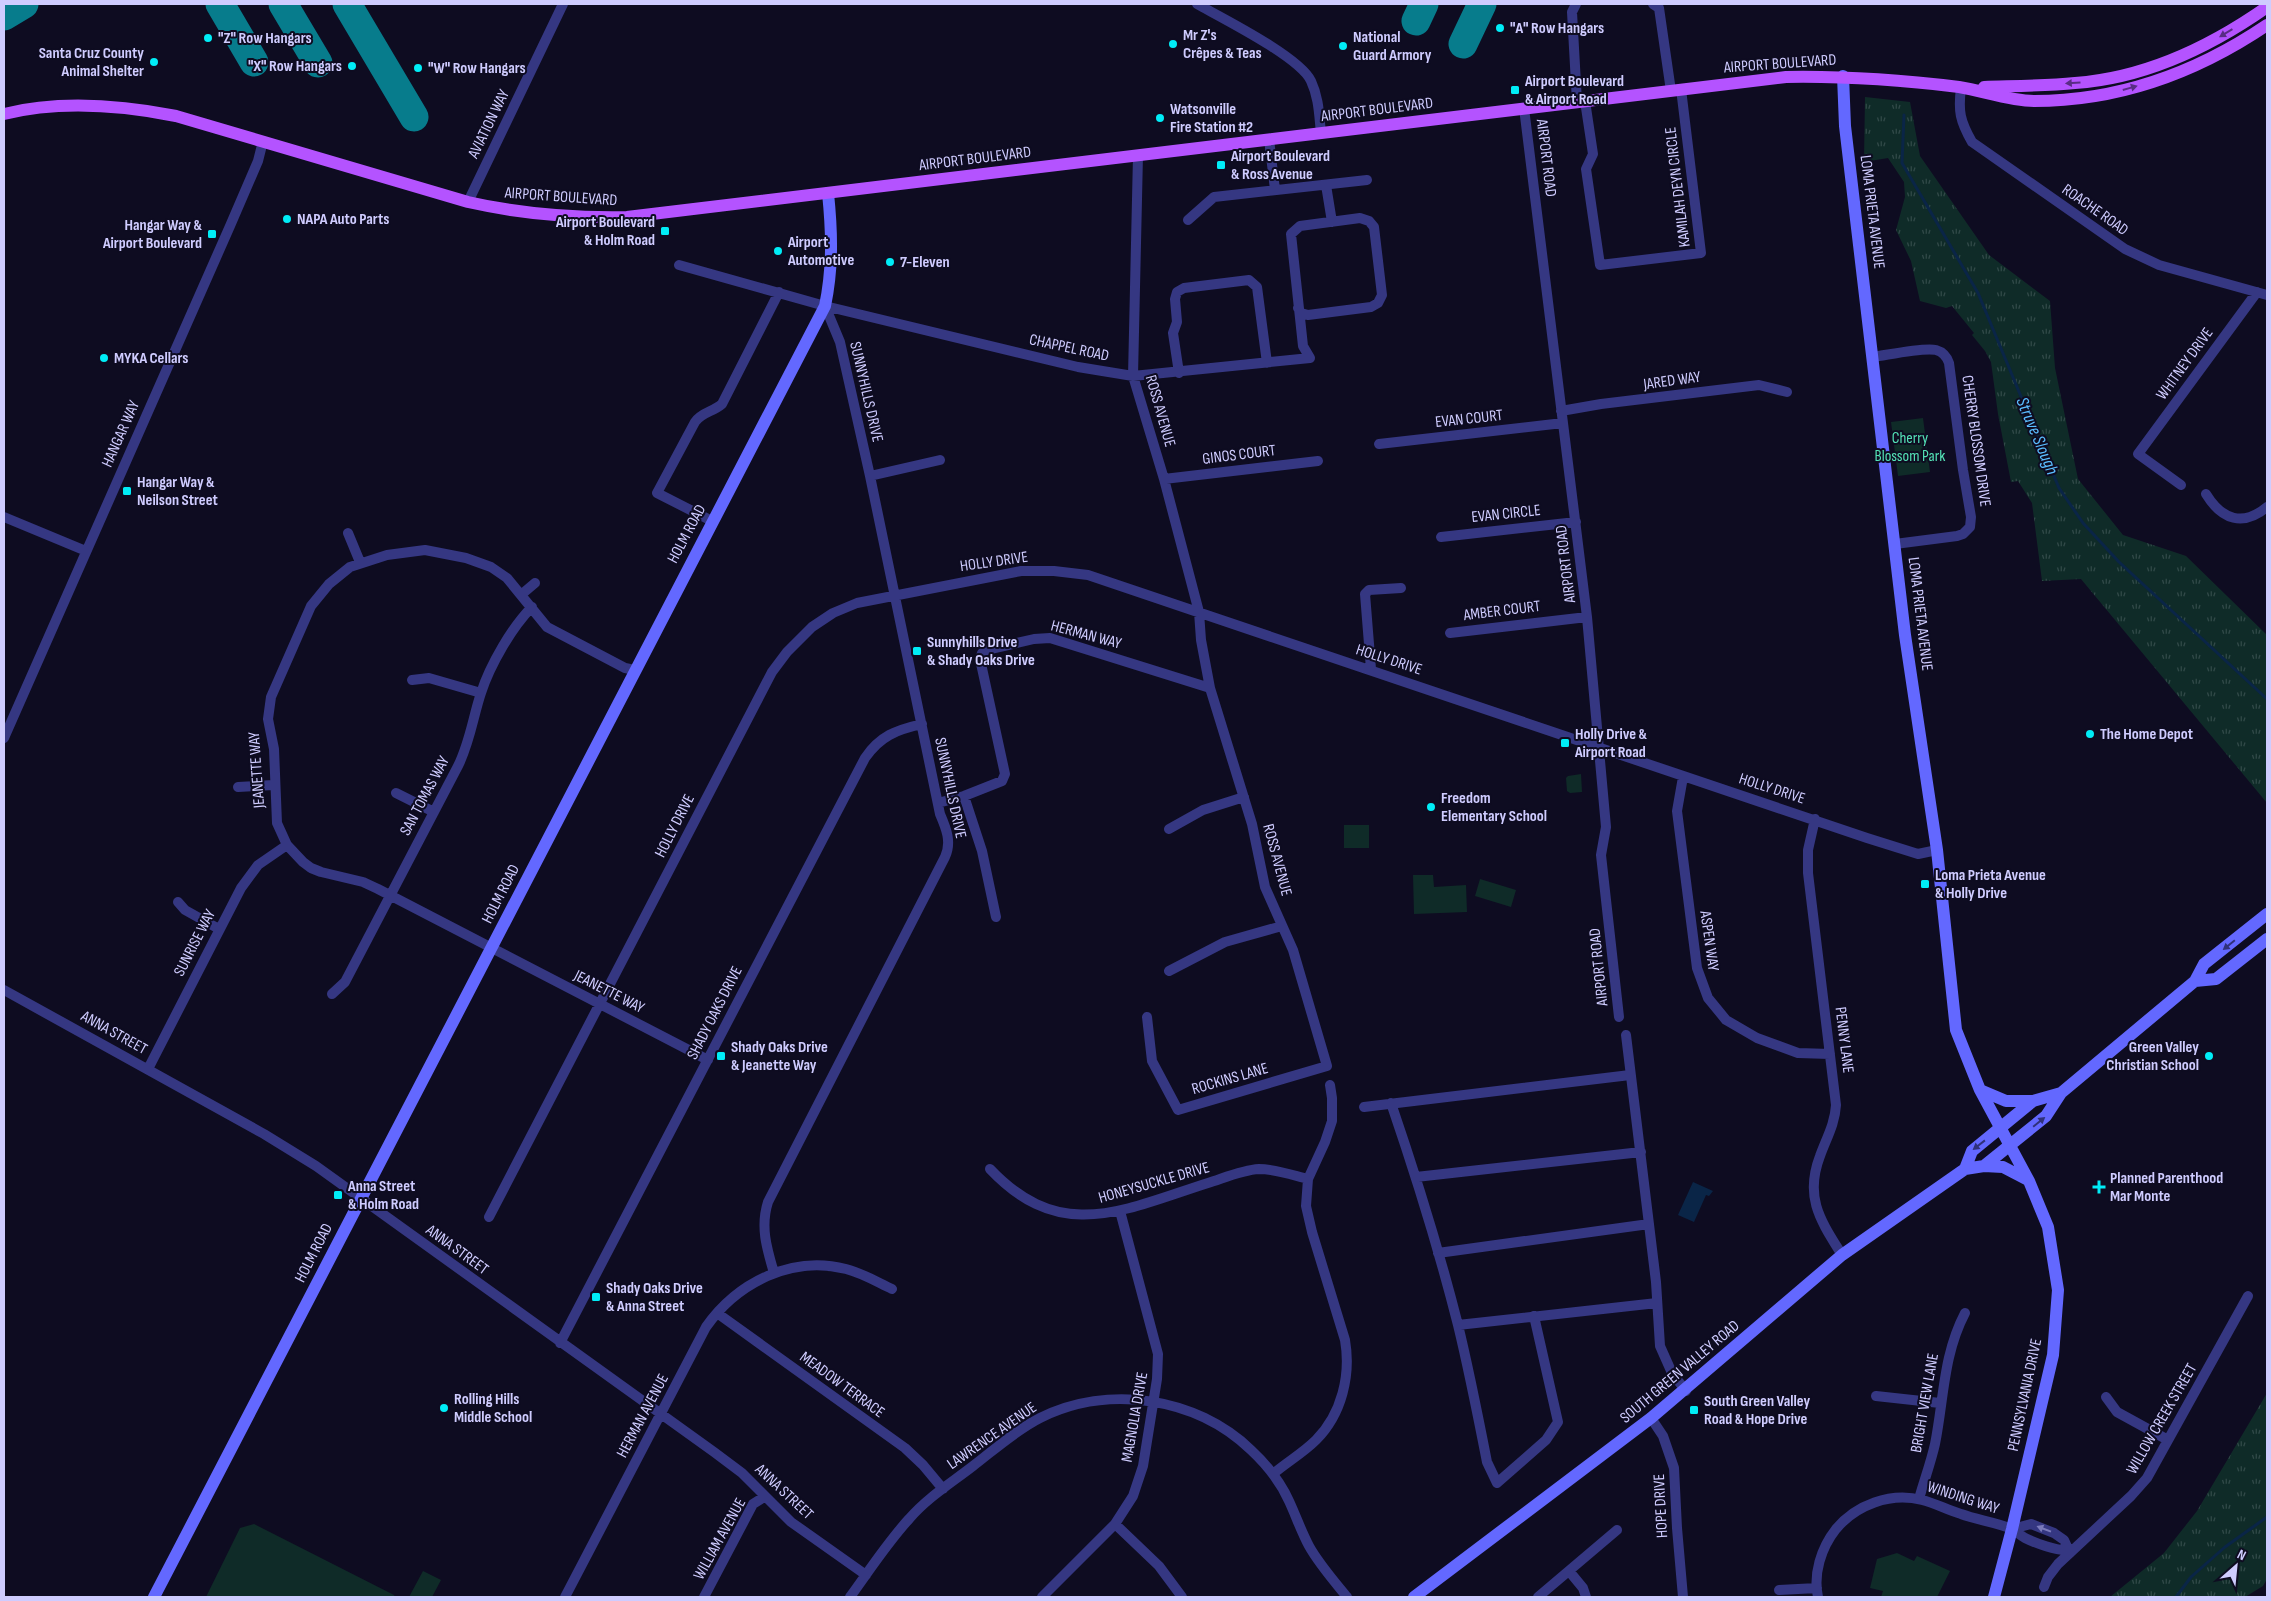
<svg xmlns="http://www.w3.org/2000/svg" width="2271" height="1601" font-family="'Sofia Sans Condensed',sans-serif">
<defs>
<pattern id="grass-tufts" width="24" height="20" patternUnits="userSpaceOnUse" patternTransform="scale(1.25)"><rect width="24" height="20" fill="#0f2b28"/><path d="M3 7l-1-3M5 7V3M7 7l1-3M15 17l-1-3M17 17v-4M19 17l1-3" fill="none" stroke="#314948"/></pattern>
</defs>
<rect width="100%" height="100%" fill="#0e0c21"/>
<path fill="url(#grass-tufts)" d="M1865 97 1910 102 1920 156 1989 255 2050 301 2055 368 2078 479 2123 535 2186 556 2267 635V803L2081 579 2042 581 2032 503 2018 481 2011 482 1998 414 1991 362 1985 351 1972 335 1974 333 1952 306 1946 308 1920 301 1911 261 1896 230 1905 197 1904 182 1888 158 1864 162Z
M2267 1393V1579L2263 1586 2245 1597H2110L2164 1553 2197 1511Z"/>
<path fill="#0f2b28" d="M1923 418 1930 472 1898 476 1891 422Z
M1581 774 1582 792 1570 793 1567 791 1566 778 1568 776Z
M1344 825H1369V848H1344Z
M1413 875H1433L1434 887 1466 885 1467 912 1414 914Z
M1480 879 1516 890 1511 907 1475 896Z
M254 1524 394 1595 395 1597H206L240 1528Z
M1897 1553 1914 1561 1917 1556 1950 1571 1937 1597H1881L1883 1591 1870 1588 1877 1559Z
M423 1571 441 1580 432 1597H409Z"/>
<path fill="#0a2547" d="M1693 1182 1713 1191 1709 1196 1706 1195 1694 1222 1678 1215Z"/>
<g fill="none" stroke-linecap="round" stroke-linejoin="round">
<path stroke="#0a2547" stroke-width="3" d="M1904 115 1902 163 1978 293 2059 488 2083 523 2119 562 2267 699
M2176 1597 2191 1577 2225 1547 2267 1517"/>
<path stroke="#077c8c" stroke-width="29" d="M220 4 254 62
M283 4 318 63
M347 4 414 117
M4 16 24 4
M1416 21 1424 4
M1463 44 1482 4"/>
<path stroke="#353782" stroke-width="10" d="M1197 4C1222 18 1300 57 1311 81 1319 98 1319 115 1321 133
M1576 4 1572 12 1577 102
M1653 4 1659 8 1671 91
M1961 88C1958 111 1960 121 1972 142L2125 249 2159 265 2267 295
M1585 101 1593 154 1586 169 1600 265 1701 253 1681 89
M1524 108 1587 617 1606 827 1601 855 1619 1017
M1269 139 1275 190
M1326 185 1332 222
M468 202 563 4
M1188 220 1214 197 1367 180
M679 265 825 306 1078 367 1133 376 1310 358 1303 346 1291 234 1300 226 1360 218 1369 221 1374 227 1382 295 1378 303 1371 307 1308 315 1301 313 1298 308
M1873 357C1888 355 1923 347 1936 350 1943 352 1947 357 1949 363L1963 470 1971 517 1970 527 1963 534 1957 536 1895 544
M1179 373 1173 333 1177 322 1175 299 1177 292 1184 288 1249 280 1257 287 1267 363
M1561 411 1601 404 1759 385 1787 392
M1379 444 1563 423
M870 476 940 460
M1164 479 1318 461
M2181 485 2138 454 2257 292
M2206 494C2222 520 2243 527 2267 507
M4 517 86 551
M712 521 657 493 695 422C702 412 713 412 722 404L779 292
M348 533 360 562
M1441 537 1576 522
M522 594 535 583
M1450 633 1587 617
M1371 669 1365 594 1369 590 1401 588
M635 670 625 668 547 627 507 578 491 567 466 558 425 550 387 555 350 567 329 584 311 606 271 697 268 719 274 749 277 823 287 845 303 862 311 868 321 872 363 882 378 889 708 1060
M412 680 429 678 481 693
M4 738 230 226 258 161 263 141
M1683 777 1677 811 1697 968 1708 998 1726 1020 1757 1038 1798 1053 1830 1054
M238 787 274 785
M396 793 434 812
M964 796 982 851 996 917
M938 803 964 796 1002 781 1005 774 980 659 982 653 987 650 1034 639 1050 638 1210 688 1201 640 1199 612 1164 479 1133 376 1138 155
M1815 819 1808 850V873L1836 1105C1835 1124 1826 1139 1820 1156 1804 1198 1821 1221 1842 1255
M1169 829 1203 810 1244 797
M178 902 185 910 219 929
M1169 971 1225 942 1282 926
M4 990 264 1134 316 1166 714 1452 742 1473 791 1522 866 1575
M332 994 345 982 458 766C470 742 473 717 481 693 490 665 512 627 532 607
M1147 1017 1152 1061 1178 1110 1327 1066 1293 950 1265 887 1252 824 1210 688
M1626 1035 1656 1282 1660 1346 1672 1373 1686 1391
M148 1069 241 888 258 865 287 845
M1391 1103C1416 1176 1439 1250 1458 1325 1469 1370 1478 1416 1487 1462L1497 1483 1546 1440 1558 1422 1534 1316
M1364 1107 1630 1075
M990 1169C1061 1244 1123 1210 1208 1183 1224 1178 1242 1170 1259 1169 1275 1169 1292 1175 1308 1179
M1416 1177 1641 1152
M489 1217 772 672 787 652 812 627 833 613 857 603 1021 571H1054L1088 575 1867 838 1918 854 1937 850
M1438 1253 1649 1224
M774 1273C767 1249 760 1227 768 1202L945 857C952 842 946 828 940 814L870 476 840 342 825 306
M717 1313 905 1448 923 1465 943 1489
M1458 1325 1657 1303
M560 1343 865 758C880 736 896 730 922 724
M1876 1396 1940 1403
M2106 1397 2117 1412 2168 1440
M1651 1418 1663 1436 1674 1468 1677 1528 1683 1597
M1273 1474C1287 1462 1303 1453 1316 1440 1342 1414 1351 1375 1345 1340L1312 1232 1306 1206 1308 1179 1325 1142 1332 1121V1098L1330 1085
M1919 1499C1924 1481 1931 1462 1935 1444 1944 1399 1943 1355 1965 1313
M1115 1524 1159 1566 1182 1597
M2012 1529 2031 1524 2054 1533 2064 1540 2070 1553
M1569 1571 1583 1588 1586 1597
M2044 1587 2048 1577 2058 1564 2131 1496 2147 1478 2248 1296
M1779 1590 1817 1588
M565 1597 706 1327C737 1283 791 1255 846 1269 862 1273 877 1282 892 1289
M704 1597 753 1504 764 1497
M850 1597C869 1571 887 1543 909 1519 927 1498 951 1483 973 1466 994 1450 1016 1430 1040 1418 1108 1384 1196 1397 1251 1450 1266 1464 1280 1481 1289 1501 1296 1516 1301 1531 1309 1546 1319 1564 1334 1581 1347 1597
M1042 1597 1115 1524 1133 1496 1143 1466 1157 1379 1158 1354 1120 1211
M1538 1597 1617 1530
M1818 1597C1813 1574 1821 1548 1836 1529 1856 1505 1890 1492 1922 1500 1935 1503 1947 1510 1961 1514 1977 1520 1996 1522 2012 1529 2016 1531 2020 1535 2025 1538 2035 1543 2057 1551 2067 1550"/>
<path stroke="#6368ff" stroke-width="12" d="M1843 76 1845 126 1905 635 1937 850 1956 1030 1980 1090 2029 1181 2048 1227 2058 1290 2053 1355 2012 1529 1994 1597
M2195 981 2216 979 2267 939
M1980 1090 2006 1101H2033
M1984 1166 2003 1167 2028 1180
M1965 1169 1972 1151 2033 1101 2061 1093
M154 1597 825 306C833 268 832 232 828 193
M1414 1597 1651 1418 1842 1255 1965 1169 1984 1166 2046 1116 2061 1093 2195 981 2204 964 2267 914"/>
<path stroke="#b453ff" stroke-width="12" d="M1984 87C2014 86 2045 86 2075 83 2146 78 2210 47 2267 7
M4 114C60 100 120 105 176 116L468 202C521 214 573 218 627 217L1786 77C1844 76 1901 80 1959 87 1984 91 2009 101 2034 101 2120 101 2196 73 2267 25"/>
</g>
<defs><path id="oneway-solid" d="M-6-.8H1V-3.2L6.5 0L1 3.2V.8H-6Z" transform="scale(1.25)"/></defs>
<g fill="#592c85">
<use href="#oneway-solid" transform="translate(2226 33) rotate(149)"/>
<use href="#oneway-solid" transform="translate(2073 83) rotate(176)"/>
<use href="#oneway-solid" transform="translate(2130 88) rotate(-16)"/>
</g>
<g fill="#30317a">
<use href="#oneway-solid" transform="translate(2229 945) rotate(141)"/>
<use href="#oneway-solid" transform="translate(2039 1122) rotate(-39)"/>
<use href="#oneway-solid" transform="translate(1979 1145) rotate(142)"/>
</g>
<use fill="#7a7aba" href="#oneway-solid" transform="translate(2044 1529) rotate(-159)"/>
<g fill="#00edf7" stroke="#0e0c21" stroke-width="2">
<circle cx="1500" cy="28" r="5"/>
<circle cx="208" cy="38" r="5"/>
<circle cx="1173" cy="44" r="5"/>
<circle cx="1343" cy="46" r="5"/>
<circle cx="154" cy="62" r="5"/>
<circle cx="352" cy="66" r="5"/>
<circle cx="418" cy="68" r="5"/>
<rect x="1510" y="85" width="10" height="10" rx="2.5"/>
<circle cx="1160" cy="118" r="5"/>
<rect x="1216" y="160" width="10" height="10" rx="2.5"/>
<circle cx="287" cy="219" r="5"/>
<rect x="660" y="226" width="10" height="10" rx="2.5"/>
<rect x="207" y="229" width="10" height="10" rx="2.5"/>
<circle cx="778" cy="251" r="5"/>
<circle cx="890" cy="262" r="5"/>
<circle cx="104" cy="358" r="5"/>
<rect x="122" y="486" width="10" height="10" rx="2.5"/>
<rect x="912" y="646" width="10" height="10" rx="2.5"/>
<circle cx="2090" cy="734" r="5"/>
<rect x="1560" y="738" width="10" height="10" rx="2.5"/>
<circle cx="1431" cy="807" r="5"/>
<rect x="1920" y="879" width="10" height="10" rx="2.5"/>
<rect x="716" y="1051" width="10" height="10" rx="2.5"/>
<circle cx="2209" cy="1056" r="5"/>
<path d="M2096.5 1179.5h5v5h5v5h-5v5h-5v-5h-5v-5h5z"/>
<rect x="333" y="1190" width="10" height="10" rx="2.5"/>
<rect x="591" y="1292" width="10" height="10" rx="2.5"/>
<circle cx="444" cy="1408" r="5"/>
<rect x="1689" y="1405" width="10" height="10" rx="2.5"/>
</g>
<g text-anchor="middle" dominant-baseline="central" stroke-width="4" stroke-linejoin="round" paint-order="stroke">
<g font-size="16" font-weight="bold" fill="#cfccff" stroke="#0e0c21" text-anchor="start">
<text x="1510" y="28">"A" Row Hangars</text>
<text x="1183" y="35">Mr Z's<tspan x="1183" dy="18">Crêpes &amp; Teas</tspan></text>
<text x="1353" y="37">National<tspan x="1353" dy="18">Guard Armory</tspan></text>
<text x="218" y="38">"Z" Row Hangars</text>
<text x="144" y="53" text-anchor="end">Santa Cruz County<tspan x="144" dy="18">Animal Shelter</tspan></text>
<text x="342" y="66" text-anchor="end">"X" Row Hangars</text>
<text x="428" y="68">"W" Row Hangars</text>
<text x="1525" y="81">Airport Boulevard<tspan x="1525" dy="18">&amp; Airport Road</tspan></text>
<text x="1170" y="109">Watsonville<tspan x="1170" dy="18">Fire Station #2</tspan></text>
<text x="1231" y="156">Airport Boulevard<tspan x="1231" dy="18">&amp; Ross Avenue</tspan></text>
<text x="297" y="219">NAPA Auto Parts</text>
<text x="655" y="222" text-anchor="end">Airport Boulevard<tspan x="655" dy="18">&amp; Holm Road</tspan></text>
<text x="202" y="225" text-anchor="end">Hangar Way &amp;<tspan x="202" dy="18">Airport Boulevard</tspan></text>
<text x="788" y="242">Airport<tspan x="788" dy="18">Automotive</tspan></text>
<text x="900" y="262">7-Eleven</text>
<text x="114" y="358">MYKA Cellars</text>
<text x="137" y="482">Hangar Way &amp;<tspan x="137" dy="18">Neilson Street</tspan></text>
<text x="927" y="642">Sunnyhills Drive<tspan x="927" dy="18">&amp; Shady Oaks Drive</tspan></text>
<text x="1575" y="734">Holly Drive &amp;<tspan x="1575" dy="18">Airport Road</tspan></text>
<text x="2100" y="734">The Home Depot</text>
<text x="1441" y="798">Freedom<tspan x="1441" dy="18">Elementary School</tspan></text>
<text x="1935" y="875">Loma Prieta Avenue<tspan x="1935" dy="18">&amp; Holly Drive</tspan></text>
<text x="731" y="1047">Shady Oaks Drive<tspan x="731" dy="18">&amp; Jeanette Way</tspan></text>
<text x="2199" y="1047" text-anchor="end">Green Valley<tspan x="2199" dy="18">Christian School</tspan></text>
<text x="2110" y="1178">Planned Parenthood<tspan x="2110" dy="18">Mar Monte</tspan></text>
<text x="348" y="1186">Anna Street<tspan x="348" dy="18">&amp; Holm Road</tspan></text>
<text x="606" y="1288">Shady Oaks Drive<tspan x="606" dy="18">&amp; Anna Street</tspan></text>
<text x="454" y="1399">Rolling Hills<tspan x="454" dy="18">Middle School</tspan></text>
<text x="1704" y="1401">South Green Valley<tspan x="1704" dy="18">Road &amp; Hope Drive</tspan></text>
</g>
<g font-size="16" fill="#cfccff" stroke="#0e0c21">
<text transform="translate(1780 64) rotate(-4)">AIRPORT BOULEVARD</text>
<text transform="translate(1377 110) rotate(-7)">AIRPORT BOULEVARD</text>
<text transform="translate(489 124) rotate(-64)">AVIATION WAY</text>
<text transform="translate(1546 158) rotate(83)">AIRPORT ROAD</text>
<text transform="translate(975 159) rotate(-7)">AIRPORT BOULEVARD</text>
<text transform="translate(1678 187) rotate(-97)">KAMILAH DEYN CIRCLE</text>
<text transform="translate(561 197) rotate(4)">AIRPORT BOULEVARD</text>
<text transform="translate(2095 210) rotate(35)">ROACHE ROAD</text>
<text transform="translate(1872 212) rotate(83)">LOMA PRIETA AVENUE</text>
<text transform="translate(1069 348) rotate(12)">CHAPPEL ROAD</text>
<text transform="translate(2185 364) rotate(-54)">WHITNEY DRIVE</text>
<text transform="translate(1672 381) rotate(-8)">JARED WAY</text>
<text transform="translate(866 392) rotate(77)">SUNNYHILLS DRIVE</text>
<text transform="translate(1160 411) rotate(74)">ROSS AVENUE</text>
<text transform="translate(1469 419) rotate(-6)">EVAN COURT</text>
<text transform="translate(121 434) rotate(-66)">HANGAR WAY</text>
<text transform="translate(1976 441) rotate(82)">CHERRY BLOSSOM DRIVE</text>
<text transform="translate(1239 455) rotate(-7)">GINOS COURT</text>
<text transform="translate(1506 514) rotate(-6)">EVAN CIRCLE</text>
<text transform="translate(687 534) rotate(-62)">HOLM ROAD</text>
<text transform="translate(994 562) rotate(-8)">HOLLY DRIVE</text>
<text transform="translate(1566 564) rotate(-97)">AIRPORT ROAD</text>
<text transform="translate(1502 611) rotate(-7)">AMBER COURT</text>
<text transform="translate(1920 614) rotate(83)">LOMA PRIETA AVENUE</text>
<text transform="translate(1086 635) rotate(15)">HERMAN WAY</text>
<text transform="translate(1389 660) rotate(18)">HOLLY DRIVE</text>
<text transform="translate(257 770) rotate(-94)">JEANETTE WAY</text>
<text transform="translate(950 788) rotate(78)">SUNNYHILLS DRIVE</text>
<text transform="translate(1772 789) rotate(18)">HOLLY DRIVE</text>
<text transform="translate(425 796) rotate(-62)">SAN TOMAS WAY</text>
<text transform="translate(675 826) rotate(-63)">HOLLY DRIVE</text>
<text transform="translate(1277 860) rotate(75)">ROSS AVENUE</text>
<text transform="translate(501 894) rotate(-63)">HOLM ROAD</text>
<text transform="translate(1709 941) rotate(82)">ASPEN WAY</text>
<text transform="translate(195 943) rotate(-63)">SUNRISE WAY</text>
<text transform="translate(1599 967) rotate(-96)">AIRPORT ROAD</text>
<text transform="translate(609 992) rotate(27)">JEANETTE WAY</text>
<text transform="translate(715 1013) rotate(-63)">SHADY OAKS DRIVE</text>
<text transform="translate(114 1033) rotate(29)">ANNA STREET</text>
<text transform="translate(1844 1040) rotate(83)">PENNY LANE</text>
<text transform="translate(1230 1079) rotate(-16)">ROCKINS LANE</text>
<text transform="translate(1154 1183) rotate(-16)">HONEYSUCKLE DRIVE</text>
<text transform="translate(457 1250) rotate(36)">ANNA STREET</text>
<text transform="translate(314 1253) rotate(-63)">HOLM ROAD</text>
<text transform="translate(1680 1372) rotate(-40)">SOUTH GREEN VALLEY ROAD</text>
<text transform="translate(842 1385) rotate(36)">MEADOW TERRACE</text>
<text transform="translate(2025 1395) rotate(-78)">PENNSYLVANIA DRIVE</text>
<text transform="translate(1925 1403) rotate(-80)">BRIGHT VIEW LANE</text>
<text transform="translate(643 1416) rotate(-62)">HERMAN AVENUE</text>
<text transform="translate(1135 1417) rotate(-80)">MAGNOLIA DRIVE</text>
<text transform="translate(2162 1419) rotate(-60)">WILLOW CREEK STREET</text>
<text transform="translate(992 1436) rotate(-35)">LAWRENCE AVENUE</text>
<text transform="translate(784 1492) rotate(43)">ANNA STREET</text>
<text transform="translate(1963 1498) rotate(18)">WINDING WAY</text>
<text transform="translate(1661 1506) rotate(-93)">HOPE DRIVE</text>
<text transform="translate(720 1539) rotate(-61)">WILLIAM AVENUE</text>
</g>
<g font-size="16" fill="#54e3b7" stroke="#0e0c21">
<text x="1910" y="438">Cherry<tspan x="1910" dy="18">Blossom Park</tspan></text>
</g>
<g font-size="18" font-style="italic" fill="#5abdff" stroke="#0e0c21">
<text transform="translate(2037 436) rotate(67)">Struve Slough</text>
</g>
</g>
<rect width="2271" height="1601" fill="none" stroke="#cfccff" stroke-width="10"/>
<g transform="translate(2236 1566) rotate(27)" stroke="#0e0c21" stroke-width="4" paint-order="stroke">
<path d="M0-4L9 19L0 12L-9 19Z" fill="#cfccff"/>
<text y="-8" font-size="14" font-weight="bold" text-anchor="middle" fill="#cfccff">N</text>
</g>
</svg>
